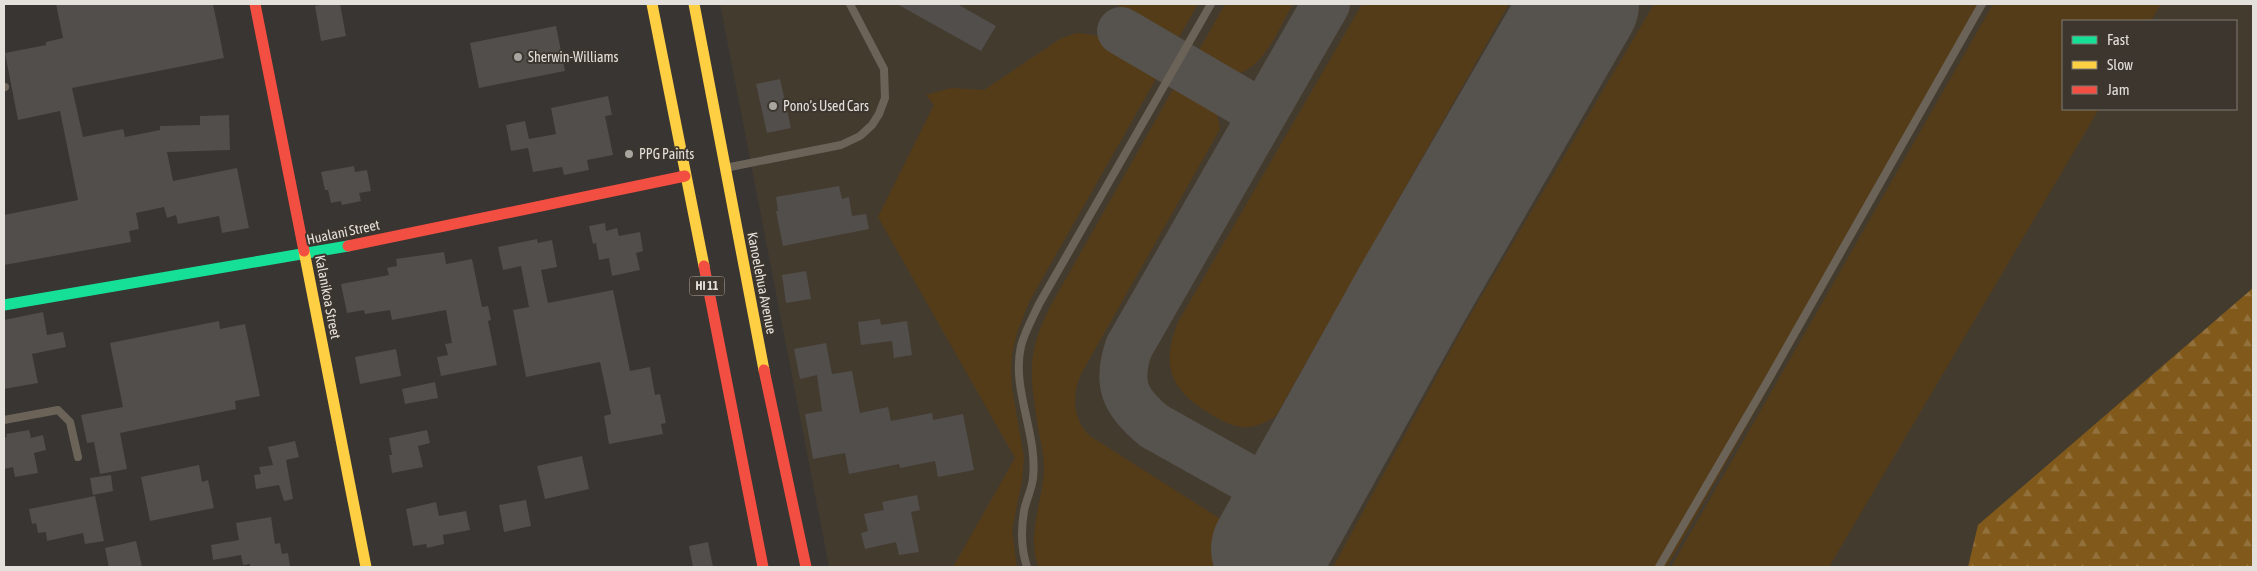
<svg xmlns="http://www.w3.org/2000/svg" width="2257" height="571" font-family="'Asap Condensed',sans-serif">
<defs>
<pattern id="forest-firs" width="22" height="20" patternUnits="userSpaceOnUse" patternTransform="scale(1.25)"><rect width="22" height="20" fill="#815a1b"/><path d="M5 1l3.5 6h-7zM16 11l3.5 6h-7z" fill="#93713c"/></pattern>
</defs>
<rect width="100%" height="100%" fill="#383532"/>
<path fill="#443b2f" fill-rule="evenodd" d="M720 4H2253V567H829ZM2063 21H2236V109H2063Z"/>
<path fill="#543c19" d="M1118 4H1198L1173 48C1153 37 1125 26 1118 4Z
M1225 4H1293C1278 29 1259 83 1221 74 1212 72 1202 64 1194 59Z
M1362 4H1509L1276 416C1251 433 1236 429 1212 415 1171 391 1160 367 1178 322Z
M1654 4H1986L1667 567H1333L1465 324Z
M1993 4H2161L2151 21H2063V109H2099L1829 567H1671Z
M1076 33C1110 34 1132 53 1161 70L1029 302 1017 333 1012 354 1011 370 1012 389 1024 457 1022 481 1012 530 1017 567H953L1015 458 878 217 934 105 926 95 951 88 984 90 1060 39Z
M1180 77C1203 92 1216 99 1220 129L1081 374C1072 395 1072 419 1090 436L1296 567H1038C1026 532 1044 501 1044 465 1044 453 1040 440 1038 427 1030 375 1026 354 1051 305Z"/>
<path fill="url(#forest-firs)" d="M2253 288V567H1968L1978 525Z"/>
<g fill="none" stroke-linecap="round" stroke-linejoin="round">
<path stroke="#56524d" stroke-width="48" d="M1121 31 1263 114
M1295 505 1154 426C1125 402 1116 384 1129 347L1326 4"/>
<path stroke="#56524d" stroke-width="118" d="M1270 549 1412 294 1580 4"/>
</g>
<path fill="#514e4b" d="M56 4H213L224 58 72 88 83 137 123 129 125 137 160 130V126L200 125V116L229 115 230 150 167 152 173 181 237 168 249 228 222 233 219 216 178 224 176 215 167 218 164 207 136 213 139 229 129 231 131 242 4 265V215L78 200 60 111 18 120 5 53 46 45V42L63 38Z
M327 4H340L346 36 321 41 315 6Z
M897 4H957L996 26 981 51Z
M556 26 565 71 479 88 470 43Z
M780 79 791 128 767 133 756 84Z
M608 96 612 115 605 116 613 155 587 160 589 170 564 175 562 167 533 172 528 148 511 151 506 125 525 121 529 139 556 134 551 108Z
M354 166 355 172 367 170 371 191 359 193 361 201 342 205 341 201 331 203 328 190H325L321 172Z
M839 186 842 199 849 197 852 216 866 214 869 229 783 246 776 211H778L776 197Z
M605 223 606 231 617 228 619 236 640 232 643 251 636 253 640 270 612 276 609 258 599 260 596 243 593 244 589 226Z
M537 239 538 243 552 240 557 267 541 270 548 303 613 290 630 371 650 367 655 395 660 394 666 423 661 424 663 434 609 444 604 416 611 414 600 362 526 377 513 310 529 307 521 266 503 270 498 247Z
M444 252 446 264 472 259 482 307 488 306 491 320 488 321 497 365 441 376 437 357 448 355 445 344 452 343 446 310 392 320 390 310 365 314 364 310 347 313 341 284 389 275 387 268 397 266 396 259Z
M806 271 811 299 786 303 782 275Z
M43 312 47 335 63 332 66 347 32 354 38 383 4 389V320Z
M880 319 881 325 907 321 912 355 894 358 892 341 861 345 858 322Z
M219 321 220 329 245 324 260 396 235 401 236 409 120 433 127 469 100 474 94 442 87 443 81 415 123 407 110 343Z
M826 343 832 374 852 371 860 413 888 407 891 421 932 413 933 420 963 414 974 470 938 477 935 461 900 468 899 464 849 474 845 453 813 459 805 414 822 411 817 375 800 379 794 349Z
M396 349 401 376 360 384 355 357Z
M435 382 438 398 405 404 402 389Z
M29 430 31 438 43 435 46 450 34 453 38 473 15 477 13 467 4 469V437H7L6 434Z
M427 430 430 443 418 446 423 467 392 473 389 455H392L389 438Z
M295 441 299 457 286 460 293 499 284 501 279 485 256 489 254 475 261 474 259 467 273 465 268 447Z
M582 456 589 489 545 499 537 466Z
M199 465 202 482 208 480 214 508 150 521 141 477Z
M111 475 113 491 93 495 90 478Z
M917 495 920 510 911 512 919 552 899 555 896 542 865 549 861 533 868 531 864 514 884 510 882 502Z
M95 496 104 541 85 544 83 533 47 541 46 532 38 533 36 523 32 524 29 509Z
M526 500 531 526 504 532 499 505Z
M436 502 439 516 466 511 470 530 443 535 444 544 427 548 426 544 413 546 406 509Z
M271 517 275 544 280 543 282 554 288 553 290 567H250V564L243 565 241 555 213 560 211 545 239 540 236 523Z
M136 541 142 567H109L105 548Z
M708 542 713 567H693L689 546Z"/>
<g fill="none" stroke-linecap="round" stroke-linejoin="round">
<path stroke="#6b6358" stroke-width="8" d="M4 87H5
M730 167 841 145 860 136 872 125 879 114 885 98 884 69 850 4
M4 420 58 410 70 422 78 457
M1027 567C1021 549 1021 529 1024 511 1026 500 1032 489 1033 478 1038 434 1011 389 1021 346 1025 331 1033 317 1039 304L1211 4
M1659 567 1767 382 1982 4"/>
<path stroke="#16e098" stroke-width="11" d="M4 305 348 246"/>
<path stroke="#ffcf43" stroke-width="11" d="M652 4 704 266
M694 4 764 370
M304 251 366 567"/>
<path stroke="#f24e42" stroke-width="11" d="M255 4 304 251
M348 246 685 176
M704 266 763 567
M764 370 806 567"/>
</g>
<g fill="#a8a4a0" stroke="#3c362e" stroke-width="2">
<circle cx="518" cy="57" r="5"/>
<circle cx="773" cy="106" r="5"/>
<circle cx="629" cy="154" r="5"/>
</g>
<g text-anchor="middle" dominant-baseline="central" stroke-width="4" stroke-linejoin="round" paint-order="stroke">
<rect fill="#3c362e" stroke="#b2ada7" stroke-width="1" x="689.5" y="276.5" width="35" height="19" rx="4"/>
<g font-size="12" font-weight="bold" fill="#e4e0db">
<text x="707" y="286">HI 11</text>
</g>
<g font-size="14" fill="#e4e0db" stroke="#3c362e" text-anchor="start">
<text x="528" y="57">Sherwin-Williams</text>
<text x="783" y="106">Pono’s Used Cars</text>
<text x="639" y="154">PPG Paints</text>
</g>
<g font-size="14" fill="#e4e0db" stroke="#3c362e">
<text transform="translate(343 232) rotate(-12)">Hualani Street</text>
<text transform="translate(762 283) rotate(79)">Kanoelehua Avenue</text>
<text transform="translate(328 297) rotate(79)">Kalanikoa Street</text>
</g>
</g>
<rect width="2257" height="571" fill="none" stroke="#e4e0db" stroke-width="10"/>
<rect x="2062" y="20" width="175" height="90" fill="#3c362e" stroke="#7f7a73"/>
<rect x="2072" y="36" width="25" height="8" fill="#16e098" stroke="#7f7a73"/>
<text x="2107" y="45" font-size="15" fill="#e4e0db">Fast</text>
<rect x="2072" y="61" width="25" height="8" fill="#ffcf43" stroke="#7f7a73"/>
<text x="2107" y="70" font-size="15" fill="#e4e0db">Slow</text>
<rect x="2072" y="86" width="25" height="8" fill="#f24e42" stroke="#7f7a73"/>
<text x="2107" y="95" font-size="15" fill="#e4e0db">Jam</text>
</svg>
